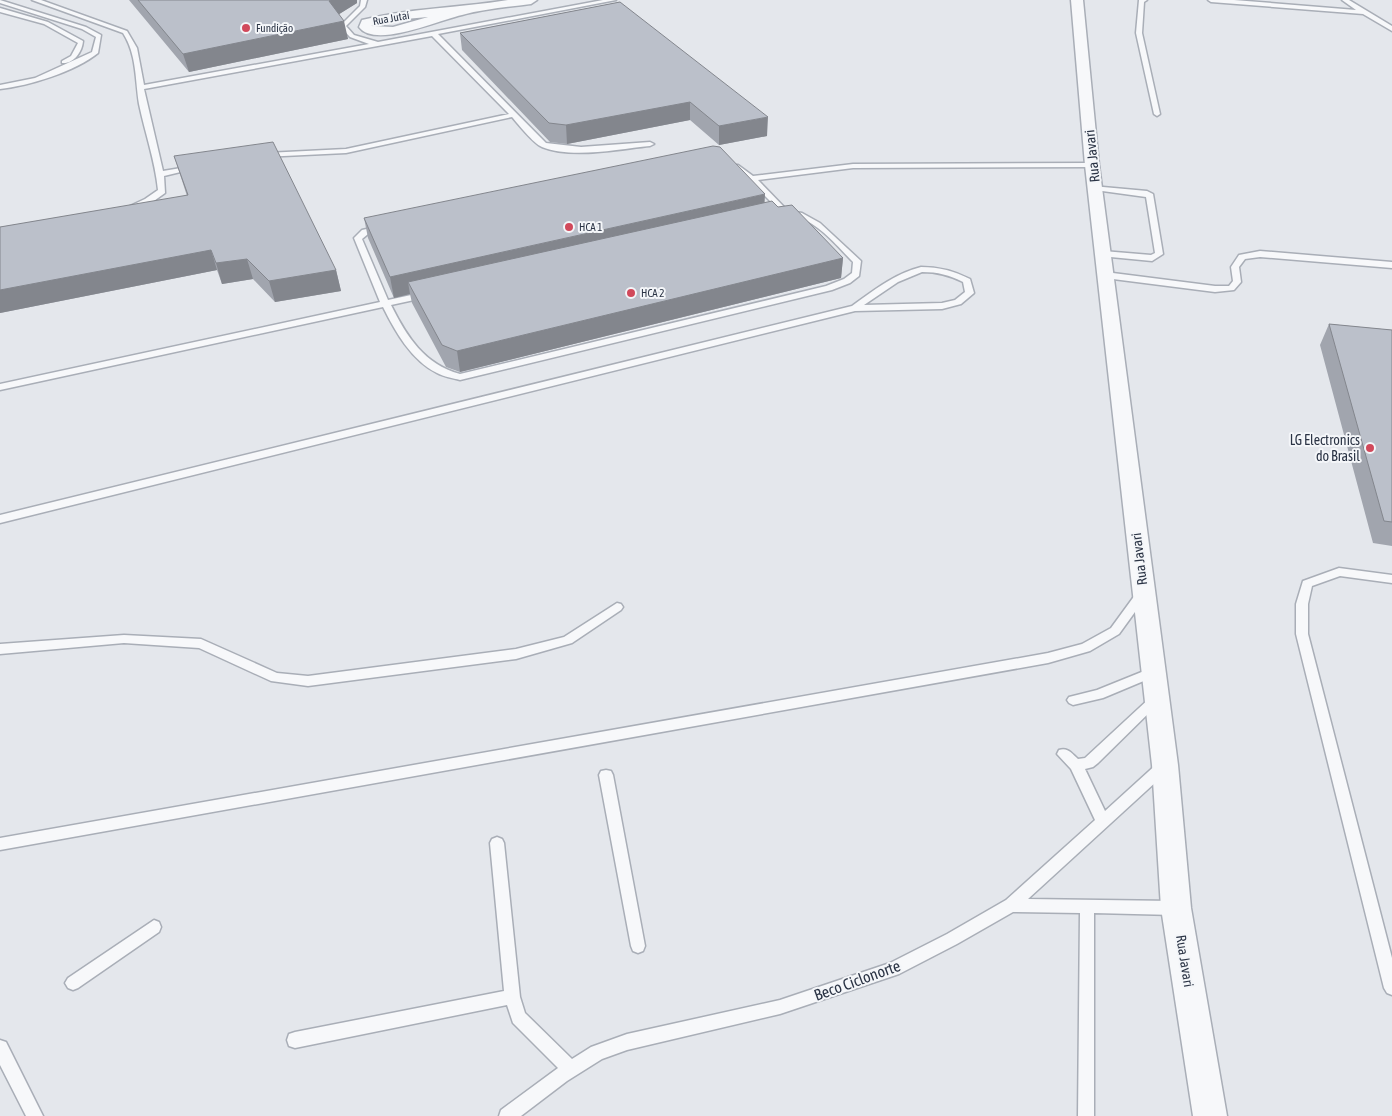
<svg xmlns="http://www.w3.org/2000/svg" width="1392" height="1116" font-family="'Asap Condensed',sans-serif">
<rect width="100%" height="100%" fill="#e4e7ec"/>
<g fill="none" stroke-linecap="round" stroke-linejoin="round">
<g stroke="#a9aeb7" stroke-width="3">
<path id="lane" d="M0 0 86 27 101 35 98 53C76 71 29 86 0 89V85L35 78 92 52 96 37 82 29 0 3Z
M32 0H41L127 31 137 48 144 85 369 44 350 37 340 26 360 6 361 0H367L365 7 346 26 354 35 378 42 603 0H616L438 34 546 143 581 147 650 142 654 144 650 146C619 149 572 159 542 147 533 143 519 125 512 117L346 153 263 157V153H266L346 149 509 114 432 36 144 89 163 171 193 166 197 168 164 176 165 193 151 203 133 210H130V206L145 199 158 190C155 160 145 133 139 104 135 79 137 55 123 33Z
M1139 0H1147L1144 2 1142 33 1160 114 1157 116 1154 114 1136 33Z
M1208 0H1234L1356 10 1342 0H1349L1392 26V31L1363 14 1211 2Z
M0 8 48 22 83 41C82 52 74 64 62 63V61L71 56 78 43 44 24 0 12Z
M1092 163H1095V167L853 168 758 180 788 211 802 213 820 223 861 261 859 276 850 283 832 290 460 380C453 378 444 377 437 373 411 360 395 331 383 307L0 390V384L380 302 354 238 362 230 380 226H383V230L368 234 362 239 388 300 425 292 429 295 428 297 391 305C407 337 424 364 460 374L826 286 844 279 852 273 853 262C836 245 820 224 797 217 789 215 784 217 777 217V213L781 212 749 180 732 169V165H738L753 176 853 164Z
M1092 186 1147 191 1153 194 1163 254 1152 261 1100 256V252L1103 251 1151 255 1155 253 1146 197 1095 190 1091 188Z
M1260 251 1392 262V268L1260 257 1245 259 1239 267 1241 282 1234 290 1215 292 1105 278 1101 275 1105 272 1215 286H1229L1233 281 1231 267 1239 255Z
M921 267C940 267 954 271 970 279L974 293 961 304 942 309 855 311 0 523V515L852 306C874 290 894 274 921 267ZM922 272C938 272 949 275 963 282L965 292 955 300 942 303 864 305 898 282Z
M1339 568 1392 575V583L1340 576 1312 586 1308 604V634L1392 958V995L1387 993 1384 988 1296 634V604L1303 581Z
M1142 590 1148 594 1119 634 1090 651 1048 663 0 850V838L1048 653 1082 644 1111 628 1138 591Z
M617 603 621 604 623 607 621 610 572 643 516 659 308 686 271 681 199 648 124 643 0 654V644L124 635 201 639 277 673 308 676 516 649 564 637Z
M1154 667 1158 669 1160 672 1158 675 1103 698 1073 705 1069 703 1067 700 1069 697 1097 690Z
M1156 694 1160 696 1162 699 1160 702 1098 763 1093 767 1085 769 1105 811 1159 762 1164 761 1169 762 1171 766 1169 770 1028 899 1174 901 1179 903 1181 908 1179 913 1174 915 1094 913V1116H1078L1080 913 1013 912 957 944 899 974 780 1014 627 1050 602 1059 567 1081 521 1116H499L501 1110 558 1068 513 1023 507 1005 295 1048 289 1046 287 1040 289 1034 295 1032 504 991 490 843 492 839 497 837 502 839 504 843 520 997 525 1013 572 1059 591 1047 627 1034 780 1000 890 963 947 934 1006 900 1095 820 1071 769 1057 754 1059 750C1068 747 1072 754 1078 759L1085 758 1152 696Z
M606 770 611 771 613 775 645 946 643 951 638 953 633 951 631 946 599 775 601 771Z
M154 920 159 922 161 927 159 932 78 988 73 990 68 988 65 983 68 978Z
M0 1040 6 1042 43 1116H26L0 1065Z"/>
</g>
<g stroke="#a9aeb7" stroke-width="3">
<path id="street" d="M508 0H537L531 4C508 7 484 9 462 15 439 20 375 49 359 27L362 20C410 8 459 8 508 0ZM428 17 393 27 371 26 394 20Z
M1071 0H1083L1099 165 1178 765 1191 908 1227 1116H1193L1161 908 1152 765 1085 165Z"/>
</g>
<use href="#lane" fill="#f7f8fa" fill-rule="evenodd"/>
<use href="#street" fill="#f7f8fa" fill-rule="evenodd"/>
</g>
<path fill="#a1a5ae" d="M129 0H357V3L339 14 348 39 189 72Z
M620 2 767 136 719 145 690 120 567 144 550 142 462 50 460 33Z
M174 156 336 270 341 291 275 302 253 279 222 284 217 270 0 313V227L187 196Z
M765 202 778 207 843 258 841 278 460 372 446 367 412 303 410 294 394 298 368 238 364 218Z
M1329 324 1392 330V546L1373 543 1320 345Z"/>
<path fill="#83868d" d="M331 0H357V3L333 18 329 1Z
M344 21 348 39 189 72 183 54Z
M690 102V120L567 144 566 125Z
M768 117 767 136 719 145V126Z
M765 194 764 214 408 282 410 294 394 298 390 277Z
M211 250 217 270 0 313V290Z
M843 258 841 278 460 372 457 351Z
M247 259 253 279 222 284 216 263Z
M336 270 341 291 275 302 269 281Z"/>
<path fill="#bbc0ca" stroke="#83868d" d="M138 0H331L329 1 344 21 183 54Z
M620 2 768 117 719 126 690 102 566 125 549 123 460 33Z
M273 142 336 270 269 281 247 259 216 263 211 250 0 290V227L188 195 174 156Z
M713 146 720 147 765 194 390 277 364 218Z
M772 201 778 207 792 205 843 258 457 351 442 345 408 282Z
M1329 324 1392 330V522L1384 521Z"/>
<g fill="#d1495b" stroke="#f4f6f9" stroke-width="2">
<circle cx="246" cy="28" r="5"/>
<circle cx="569" cy="227" r="5"/>
<circle cx="631" cy="293" r="5"/>
<circle cx="1370" cy="448" r="5"/>
</g>
<g text-anchor="middle" dominant-baseline="central" stroke-width="4" stroke-linejoin="round" paint-order="stroke">
<g font-size="11" fill="#2b3445" stroke="#f4f6f9">
<text transform="translate(391 18) rotate(-10)">Rua Jutaí</text>
</g>
<g font-size="11" fill="#2b3445" stroke="#f4f6f9" text-anchor="start">
<text x="256" y="28">Fundição</text>
<text x="579" y="227">HCA 1</text>
<text x="641" y="293">HCA 2</text>
</g>
<g font-size="14" fill="#2b3445" stroke="#f4f6f9">
<text transform="translate(1092 156) rotate(-96)">Rua Javari</text>
<text transform="translate(1139 559) rotate(-97)">Rua Javari</text>
<text transform="translate(1185 961) rotate(81)">Rua Javari</text>
</g>
<g font-size="14" fill="#2b3445" stroke="#f4f6f9" text-anchor="end">
<text x="1360" y="440">LG Electronics<tspan x="1360" dy="16">do Brasil</tspan></text>
</g>
<g font-size="16" fill="#2b3445" stroke="#f4f6f9">
<text transform="translate(857 980) rotate(-20)">Beco Ciclonorte</text>
</g>
</g>
</svg>
